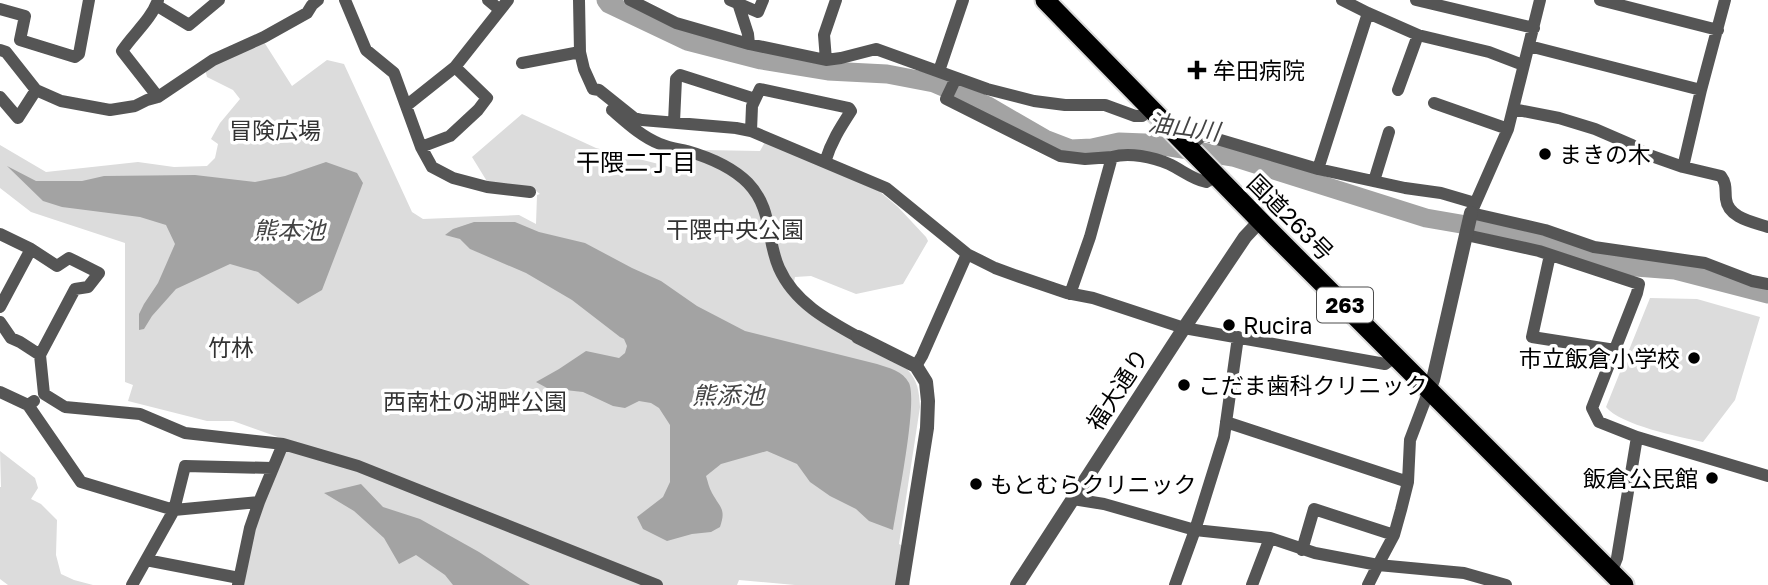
<svg xmlns="http://www.w3.org/2000/svg" width="1768" height="585" font-family="'Golos Text','Noto Sans JP',sans-serif">
<rect width="100%" height="100%" fill="#fff"/>
<path fill="#dcdcdc" d="M264 42 292 86 327 60 344 64 412 212 423 219 519 215 536 224 537 195 540 194 536 191 488 183 472 157 522 114 596 148 682 170 691 166 703 150 760 151 765 142 879 191 898 207 926 237 928 241 903 284 856 294 811 276 795 277 791 297 824 324 907 369C918 381 919 391 920 407L899 544 903 546V557L910 585H795L739 580 737 585H241L260 506 289 441 233 421H207L128 401 133 385 125 382V243L31 212 0 188V145L46 172 138 162 174 167 207 166 215 158 218 144 211 139 220 123 240 99 233 90 207 77 205 69Z
M1650 298 1697 299 1760 317 1735 400 1703 442C1680 437 1620 425 1606 407Z
M0 451 35 478 38 488 31 499 41 504 57 520 56 555 61 574 74 580 93 585H8L0 579V487H1Z"/>
<path fill="#a3a3a3" d="M326 162 357 173 363 183 322 290 298 304 258 272 230 264 176 289 152 316 144 329 139 330V314L144 304 158 283 175 244 166 225 140 217 62 207 43 201 7 166 36 181H82L104 176 195 175 255 182 285 176Z
M474 222H515L539 232 585 243 632 268 661 281 697 306 745 331 877 364C889 368 903 371 909 383 918 402 897 504 893 530L869 521 856 509 830 496 810 482 797 464 767 451 721 464 706 476C708 482 709 488 712 493 721 509 726 509 720 527L711 532 692 534 667 541 643 529 637 517 663 497 670 482V425L659 408 651 403 639 401 625 408 613 406 583 392 547 388 536 382 559 369 586 351 619 358 625 353 627 346 624 339 620 337 572 300 526 273 470 249 460 239 445 235 453 229Z
M361 484 383 507 420 519 479 552 530 585H453L445 575 416 555 399 564 384 538 354 511 324 493Z"/>
<g fill="none" stroke-linecap="round" stroke-linejoin="round">
<path stroke="#a3a3a3" stroke-width="19" d="M606 0 609 4 687 41 761 60 828 71 887 74 934 83 988 106 1045 139 1071 149 1092 148 1119 142 1145 143 1233 157 1426 218 1484 228 1593 257 1636 267 1675 270 1768 294"/>
<g stroke="#dbdbdb" stroke-width="23">
<path id="trunk" d="M1045 0 1276 237 1624 585"/>
</g>
<path stroke="#555" stroke-width="12" d="M158 0C151 20 133 34 122 51L158 97
M345 0 366 50 394 73 421 147 432 167 453 178 487 187 530 192
M488 0 500 10
M579 0 580 52 584 69 593 89 599 90 634 118 642 120 736 128 751 131 886 188 967 254 995 268 1020 277 1067 293 1093 298 1184 328 1385 364 1395 356
M630 0 676 23 749 44 826 60 841 58 876 49 987 89 1034 101 1065 105H1105L1135 116H1142L1151 109
M730 0 758 12 763 0
M1342 0 1368 13 1418 35 1489 52 1523 65
M1416 0 1534 28
M1540 0 1508 129 1471 213 1545 230 1594 247 1705 263 1752 281 1768 284
M1600 0 1718 30
M738 3 748 34 749 44
M156 5 189 25 219 0
M0 9 25 16 20 40 75 57 79 54 89 0
M1529 46 1701 90
M0 50 6 52 36 90 61 101 110 110 135 106 147 100 158 97 213 60 264 37 307 13 312 5 318 0
M826 60 824 35 836 0
M522 63 580 52
M939 71 963 0
M956 78 946 99 1060 156 1085 159 1112 157
M1398 90 1418 35
M0 97 18 118 36 90
M1434 103 1508 129
M406 106 455 67 508 0
M1513 109 1559 118 1595 129 1632 145 1646 154 1683 167 1721 176C1727 184 1725 190 1726 199 1728 218 1753 222 1768 227
M612 110C627 123 642 137 660 144 669 148 678 149 687 151 708 157 732 167 748 183 773 209 766 239 779 268 794 302 827 320 858 337
M674 122 676 79 680 75 755 99
M751 131 752 106 760 89 849 108 851 111C840 128 831 142 825 162
M421 147 450 136 478 110 487 98 455 67
M1188 148 1202 136H1207L1318 169 1405 188 1441 193 1475 203
M1683 167 1701 90 1725 0
M1318 169 1368 13
M1374 181 1389 132
M0 234 31 249 57 266 69 258 99 273 88 287 75 289 40 355
M1466 235 1539 251 1639 284 1637 293 1592 408 1599 422 1637 437
M1550 255 1532 337 1615 350
M1070 294 1090 237 1112 157C1129 152 1153 157 1169 164 1182 170 1192 179 1206 182L1216 176
M0 307 31 249
M0 322 11 338 20 342 40 355 44 394 65 407 140 414 185 433 283 444 358 466 657 585
M916 366 922 356 967 254
M1429 390 1410 440 1408 482 1401 510 1394 535 1378 565 1464 573 1506 585
M0 392 28 405 34 401
M28 405 81 482 174 510 259 502
M1226 422 1408 482
M1073 499 1104 504 1195 530 1270 538 1315 553 1378 565 1368 585
M1302 550 1314 509 1394 535
M146 560 239 578
M1609 570 1615 563 1617 558 1637 437 1768 476
M132 585 174 510 185 466 272 468
M238 585 250 528 259 502 283 444
M1175 585 1195 530 1224 437 1238 337
M1252 585 1270 538"/>
<path stroke="#555" stroke-width="14" d="M858 337 916 366 926 382 928 401 927 428 902 585
M1429 390 1433 380 1471 213
M1017 585 1184 328 1245 237 1260 221"/>
<use href="#trunk" stroke="#000" stroke-width="19"/>
</g>
<g fill="#000" stroke="#fff" stroke-width="2.5">
<path d="M1193.5 59.5h7v7h7v7h-7v7h-7v-7h-7v-7h7z"/>
<circle cx="1545" cy="154" r="7"/>
<circle cx="1229" cy="325" r="7"/>
<circle cx="1694" cy="358" r="7"/>
<circle cx="1184" cy="385" r="7"/>
<circle cx="1712" cy="478" r="7"/>
<circle cx="976" cy="484" r="7"/>
</g>
<g text-anchor="middle" dominant-baseline="central" stroke-width="7" stroke-linejoin="round" paint-order="stroke">
<rect fill="#fff" stroke="#4c4c4c" stroke-width="2" x="1317" y="287.5" width="56" height="35" rx="5"/>
<g font-size="21" font-weight="bold" fill="#000">
<text x="1345" y="305">263</text>
</g>
<g font-size="23" fill="#000" stroke="#fff" text-anchor="start">
<text x="1213" y="70">牟田病院</text>
<text x="1559" y="154">まきの木</text>
<text x="1243" y="325">Rucira</text>
<text x="1680" y="358" text-anchor="end">市立飯倉小学校</text>
<text x="1198" y="385">こだま歯科クリニック</text>
<text x="1698" y="478" text-anchor="end">飯倉公民館</text>
<text x="990" y="484">もとむらクリニック</text>
</g>
<g font-size="23" fill="#333" stroke="#fff">
<text x="275" y="130">冒険広場</text>
<text x="735" y="229">干隈中央公園</text>
<text x="231" y="347">竹林</text>
<text x="475" y="401">西南杜の湖畔公園</text>
</g>
<g font-size="23" fill="#000" stroke="#fff">
<text transform="translate(1291 217) rotate(45)">国道263号</text>
<text transform="translate(1117 389) rotate(-57)">福大通り</text>
</g>
<g font-size="24" font-style="italic" fill="#444" stroke="#fff">
<text transform="translate(1184 126) rotate(8)">油山川</text>
<text x="289" y="229">熊本池</text>
<text x="728" y="394">熊添池</text>
</g>
<g font-size="24" fill="#000" stroke="#fff">
<text x="636" y="161">干隈二丁目</text>
</g>
</g>
</svg>
